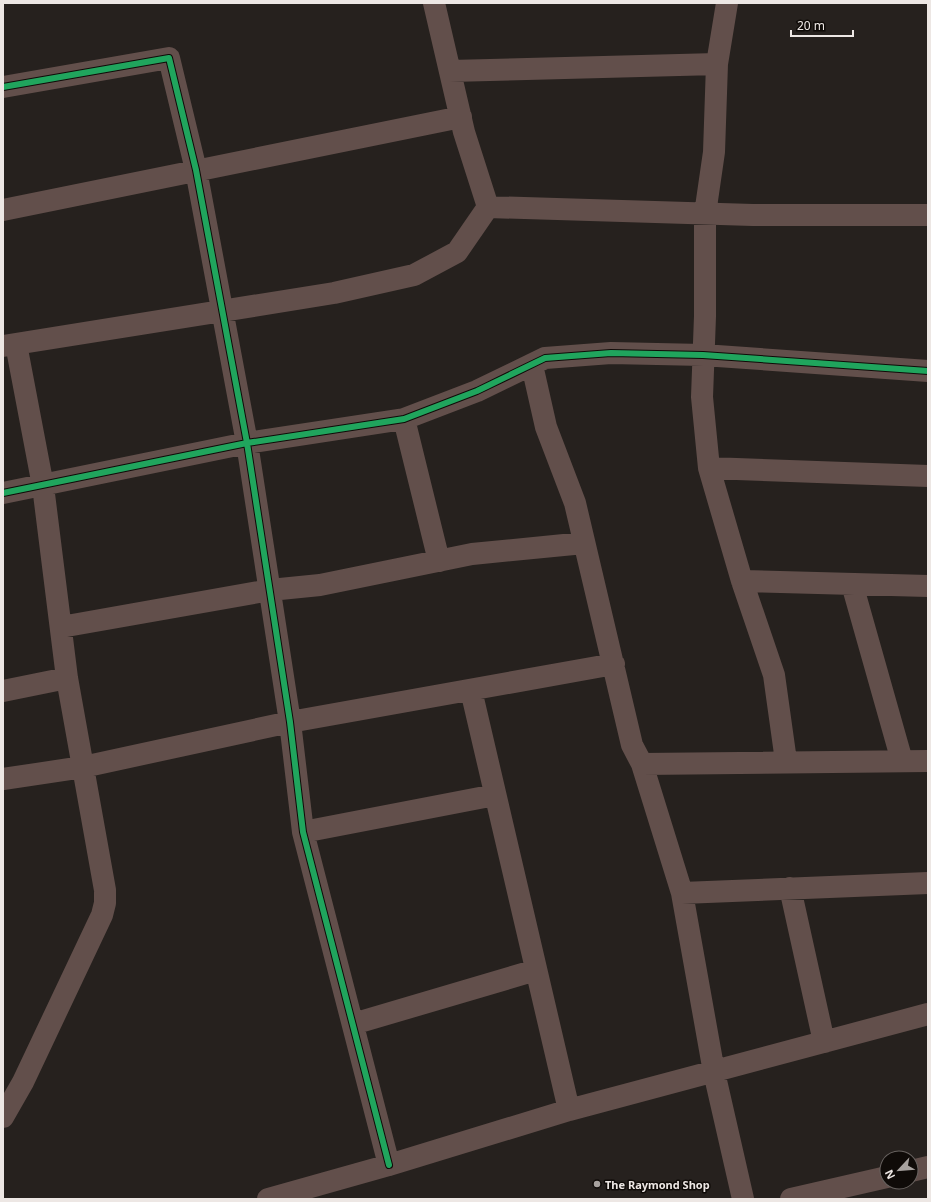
<svg xmlns="http://www.w3.org/2000/svg" width="931" height="1202" font-family="'Noto Sans',sans-serif">
<rect width="100%" height="100%" fill="#26211e"/>
<g fill="none" stroke-linecap="round" stroke-linejoin="round">
<path stroke="#624f4b" stroke-width="22" d="M727 3 717 64 714 152 705 214V316L702 397 709 468 742 581 774 675 786 761
M450 71 717 64
M3 87 169 58 196 170 247 443 290 722 303 832 389 1165
M488 207 753 215H928
M3 210 461 117
M3 346 334 293 414 275 457 252 488 207 464 132 434 3
M532 365 546 427 575 503 632 745 642 764 682 893 714 1072 743 1199
M404 419 439 561
M709 468 928 476
M3 493 247 443 404 419 477 391 545 358 611 353 703 355 928 371
M742 581 928 586
M852 584 902 761
M61 627 270 590 320 585 472 554 584 543
M471 690 569 1110
M3 691 67 678
M642 764 928 761
M3 779 83 767 290 722 614 664
M303 832 495 795
M790 888 824 1042
M682 893 928 883
M353 1024 536 970
M3 1117 23 1082 102 915 105 903V890L67 678 43 486 16 344
M911 1171 928 1167
M268 1199 389 1165 569 1110 928 1014
M791 1199 887 1177"/>
<g stroke="#0f0b08" stroke-width="8">
<path id="cycleway" d="M3 87 169 58 196 170 247 443 290 722 303 832 389 1165
M3 493 247 443 404 419 477 391 545 358 611 353 703 355 928 371"/>
</g>
<use href="#cycleway" stroke="#20a55d" stroke-width="6"/>
</g>
<circle fill="#a7a29f" stroke="#0f0b08" stroke-width="1.5" cx="597" cy="1184" r="4"/>
<g text-anchor="middle" dominant-baseline="central" stroke-width="3" stroke-linejoin="round" paint-order="stroke">
<g font-size="11" font-weight="bold" fill="#ede7e4" stroke="#0f0b08" text-anchor="start">
<text x="605" y="1184">The Raymond Shop</text>
</g>
</g>
<rect width="931" height="1202" fill="none" stroke="#ede7e4" stroke-width="8"/>
<g transform="translate(899 1170) rotate(244)"><circle r="19" fill="#0f0b08" stroke="#686360"/>
<path d="M0-3L7 15L0 10L-7 15Z" fill="#a7a29f"/>
<text y="-6" font-size="11" font-weight="bold" text-anchor="middle" fill="#ede7e4">N</text>
</g>
<path d="M791 30v6h62v-6" fill="none" stroke="#ede7e4" stroke-width="2"/>
<text x="797" y="30" font-size="12" fill="#ede7e4" stroke="#0f0b08" stroke-width="3" paint-order="stroke">20 m</text>
</svg>
